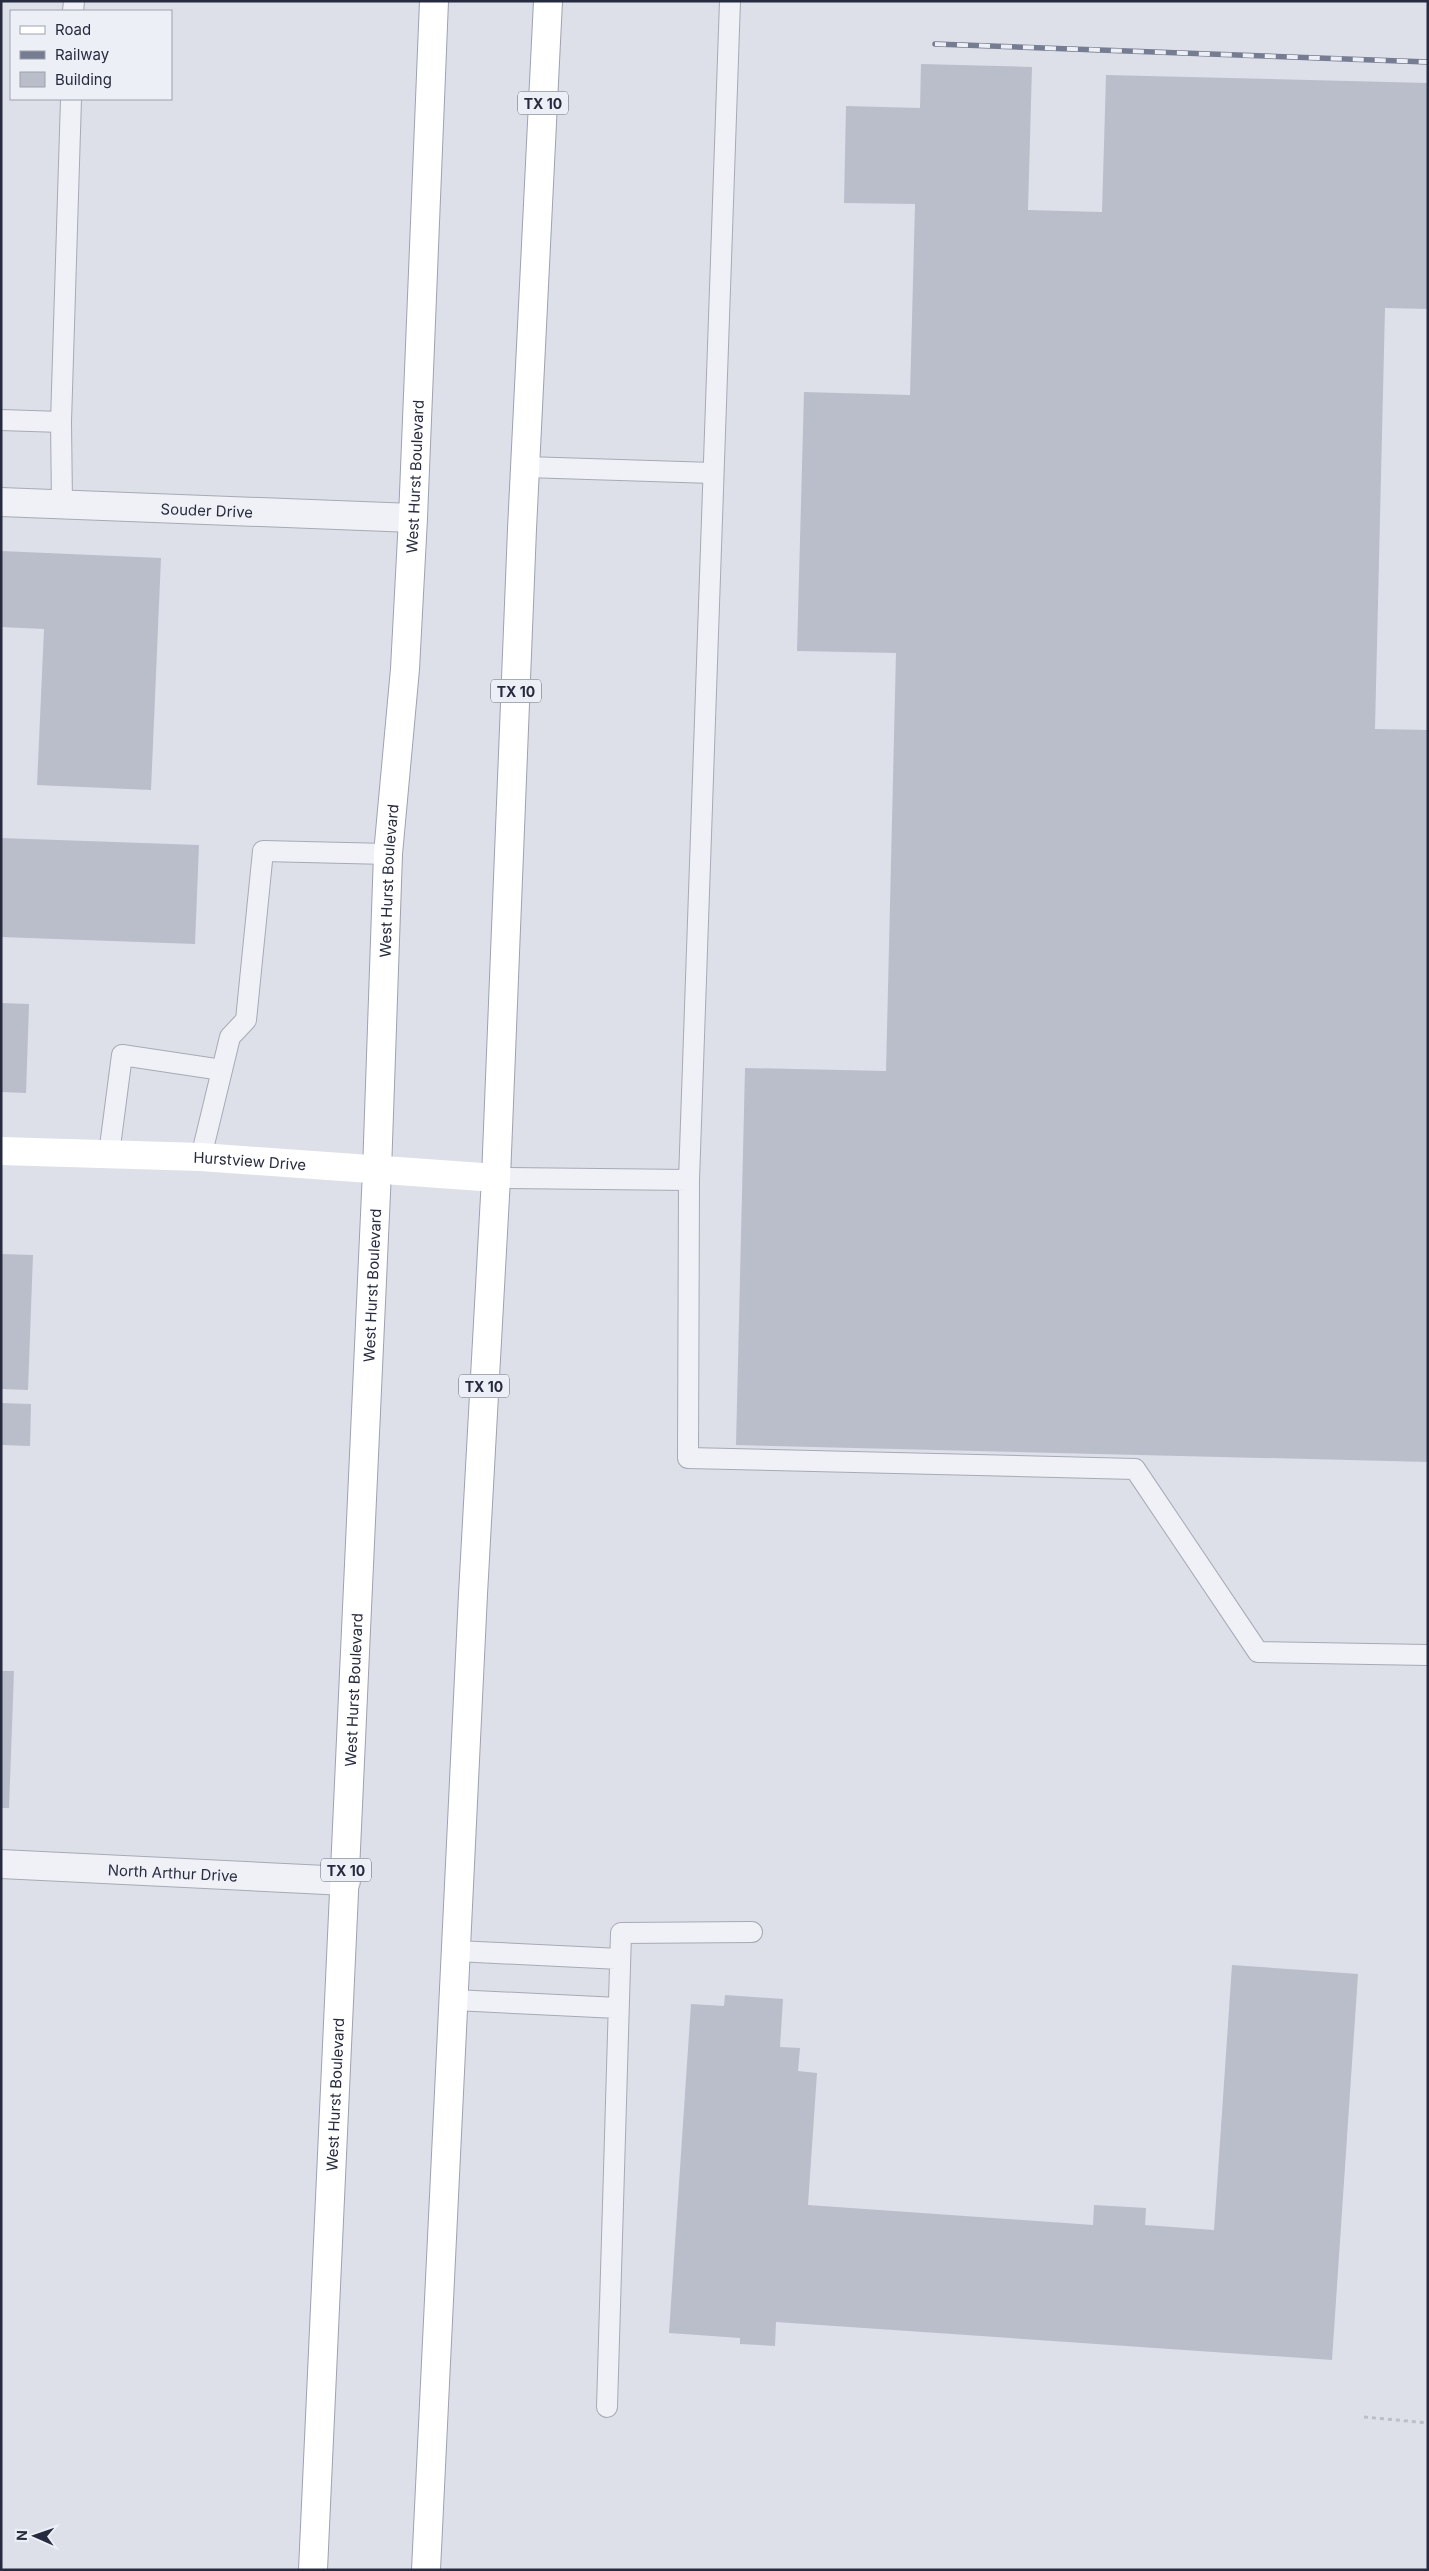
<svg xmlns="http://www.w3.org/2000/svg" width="1429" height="2571" font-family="Inter,sans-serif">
<rect width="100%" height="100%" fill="#dde0e8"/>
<path fill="#babecb" d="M921 64 1032 67 1028 210 1102 212 1106 75 1428 83V309L1385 308 1375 729 1428 730V1462L736 1445 745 1068 886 1071 896 653 797 651 804 392 910 395 915 204 844 203 846 106 920 108Z
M1 551 161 558 151 790 37 785 44 629 1 627Z
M1 838 199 845 195 944 1 937Z
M1 1003 29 1004 26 1093 1 1092Z
M1 1254 33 1255 28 1390 1 1389Z
M1 1403 31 1404 30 1446 1 1445Z
M1 1671H14L9 1808H1Z
M1232 1965 1358 1974 1332 2360 776 2322 775 2346 740 2344V2338L669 2333 691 2004 724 2006 725 1995 783 1999 780 2047 800 2048 798 2071 817 2073 808 2205 1093 2225 1094 2205 1146 2208 1145 2225 1214 2230Z"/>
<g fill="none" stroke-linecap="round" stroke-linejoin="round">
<g stroke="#a6aab5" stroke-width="22">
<path id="lane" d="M73 11 74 1
M1 420 61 422
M526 467 713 473
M62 504 61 422 71 99
M109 1154 122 1055 222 1070
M201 1157 230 1037 246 1020 263 851 388 854
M496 1178 689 1180 730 1
M689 1180 688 1458 1135 1469 1258 1652 1428 1655
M456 1951 620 1959
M454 2000 618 2008
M607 2407 621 1933 752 1932"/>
</g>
<g stroke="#a6aab5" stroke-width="30">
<g id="street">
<path id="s1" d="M1 502 413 518"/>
<path id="s2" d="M1 1864 346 1881"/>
</g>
</g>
<g stroke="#9ca2b4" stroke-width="30">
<g id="primary">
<path id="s4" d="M313 2570 377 1171 388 854 405 669 413 518 434 1"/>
<path d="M426 2570 473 1594 496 1178 522 529 548 1"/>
</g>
</g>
<path stroke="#bbbec6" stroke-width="3" stroke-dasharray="4 4" stroke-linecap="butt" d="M1364 2417 1428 2423"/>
<use href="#lane" stroke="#f0f1f6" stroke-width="20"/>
<use href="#street" stroke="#f0f1f6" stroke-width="28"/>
<path stroke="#fff" stroke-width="28" id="s3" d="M1 1151 201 1157 496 1178"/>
<use href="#primary" stroke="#fff" stroke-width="28"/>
<g stroke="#767c92" stroke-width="5.5">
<path id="rail" d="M935 44 1428 62"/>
</g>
<use href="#rail" stroke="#eceff5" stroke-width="4" stroke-dasharray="11" stroke-linecap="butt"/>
</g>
<g text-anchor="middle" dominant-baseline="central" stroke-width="4" stroke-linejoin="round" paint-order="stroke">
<g fill="#eceff5" stroke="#616676" stroke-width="1">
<rect x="518" y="91.5" width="50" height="23" rx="4"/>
<rect x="491" y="679.5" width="50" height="23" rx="4"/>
<rect x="459" y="1374.5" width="50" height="23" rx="4"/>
<rect x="321" y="1858.5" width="50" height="23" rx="4"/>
</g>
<g font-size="14" font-weight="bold" fill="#262b3f">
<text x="543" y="103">TX 10</text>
<text x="516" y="691">TX 10</text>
<text x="484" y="1386">TX 10</text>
<text x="346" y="1870">TX 10</text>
</g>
<g font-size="15" fill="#262b3f" stroke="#eceff5">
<text stroke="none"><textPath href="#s4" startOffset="2096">West Hurst Boulevard</textPath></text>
<text stroke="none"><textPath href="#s1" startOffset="206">Souder Drive</textPath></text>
<text stroke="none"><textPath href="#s4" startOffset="1691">West Hurst Boulevard</textPath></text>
<text stroke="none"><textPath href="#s3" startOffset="249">Hurstview Drive</textPath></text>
<text stroke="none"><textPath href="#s4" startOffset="1286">West Hurst Boulevard</textPath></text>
<text stroke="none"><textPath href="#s4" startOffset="881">West Hurst Boulevard</textPath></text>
<text stroke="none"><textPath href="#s2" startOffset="172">North Arthur Drive</textPath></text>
<text stroke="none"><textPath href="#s4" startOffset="476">West Hurst Boulevard</textPath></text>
</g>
</g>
<rect width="1429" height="2571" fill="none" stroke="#262b3f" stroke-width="5"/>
<rect x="10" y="10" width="162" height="90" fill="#eceff5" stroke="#9da1ac"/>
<rect x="20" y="26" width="25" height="8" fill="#ffffff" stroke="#9da1ac"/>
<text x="55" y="35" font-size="15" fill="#262b3f">Road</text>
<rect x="20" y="51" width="25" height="8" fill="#767c92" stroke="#9da1ac"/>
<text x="55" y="60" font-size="15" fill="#262b3f">Railway</text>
<rect x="20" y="72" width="25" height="15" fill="#babecb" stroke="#9da1ac"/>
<text x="55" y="85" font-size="15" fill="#262b3f">Building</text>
<g transform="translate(35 2536) rotate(272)" stroke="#eceff5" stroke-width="4" paint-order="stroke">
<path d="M0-4L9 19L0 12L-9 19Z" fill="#262b3f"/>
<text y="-8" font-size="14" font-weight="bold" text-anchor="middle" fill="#262b3f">N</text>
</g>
</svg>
